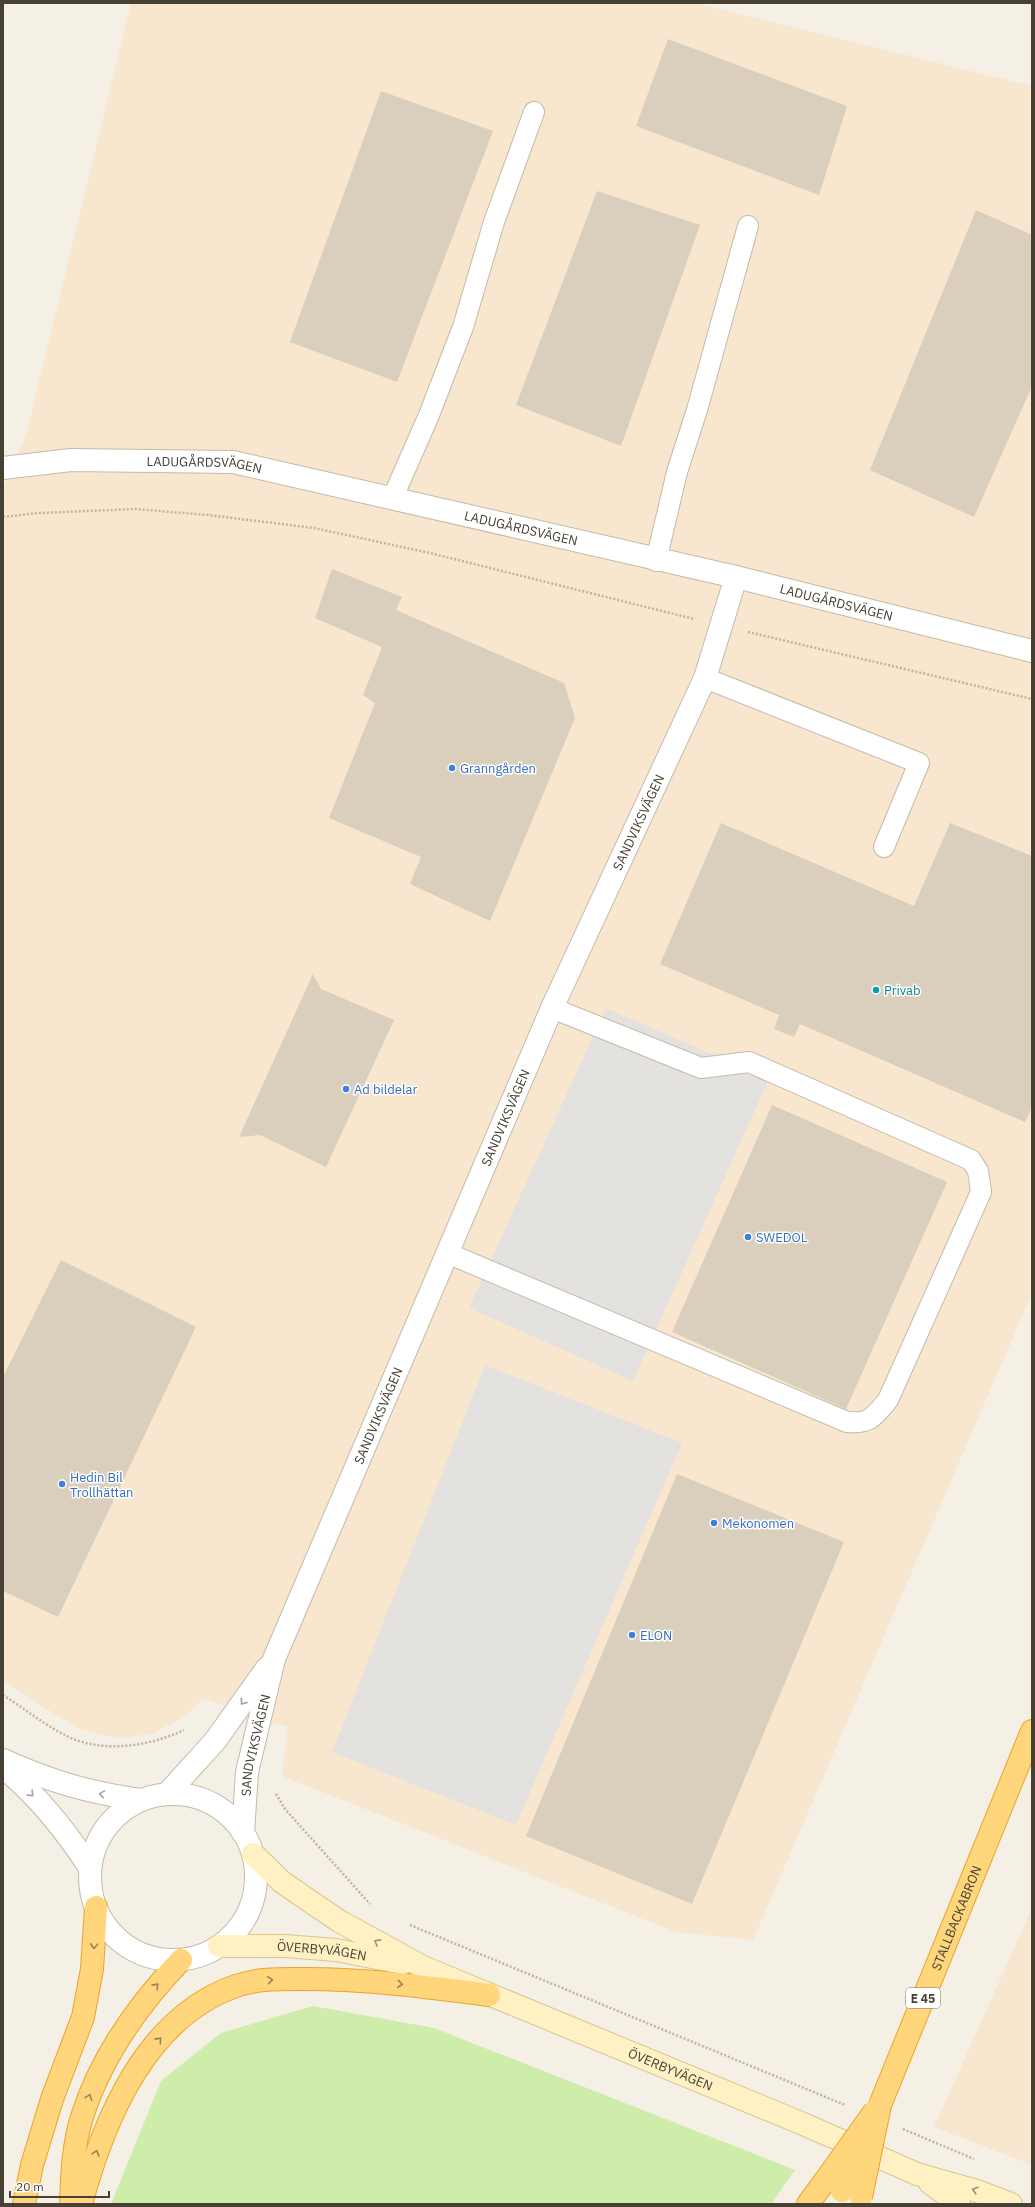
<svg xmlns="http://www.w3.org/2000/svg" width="1035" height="2207" font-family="'IBM Plex Sans',sans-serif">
<rect width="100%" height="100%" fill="#f4f0e5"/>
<path fill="#f8e6ce" d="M131 3H695L1032 86V1293L753 1940 676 1932 282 1776 288 1727 203 1698 184 1717 151 1734 115 1738 77 1728 3 1681V489L26 435Z
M1032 1908V2165L934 2127Z"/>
<path fill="#ceecaa" d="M313 2006 434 2028 795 2170 771 2204H111L161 2081 221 2033Z"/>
<path fill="#e4e2de" d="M606 1008 769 1079 633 1381 469 1308Z
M485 1365 682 1443 516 1825 332 1752Z"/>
<path fill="#dacebc" d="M668 39 847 106 819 195 636 126Z
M381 91 493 131 397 382 290 342Z
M597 191 700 225 621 446 516 405Z
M976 210 1032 235V386L974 517 870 470Z
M332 569 402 597 396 610 564 683 575 718 490 921 410 884 421 857 329 818 375 703 363 695 382 647 315 618Z
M721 823 914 906 950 823 1032 856V1107L1025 1122 800 1024 794 1037 774 1029 779 1015 660 964Z
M313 974 321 989 394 1020 326 1167 260 1135 239 1137Z
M772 1105 947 1182 846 1409 672 1332Z
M61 1260 196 1327 58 1617 3 1591V1377Z
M677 1474 844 1542 692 1904 526 1836Z"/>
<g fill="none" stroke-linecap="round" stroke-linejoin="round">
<g stroke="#c3baaa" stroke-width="22">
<path id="service" d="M393 497 429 415 463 327 494 222 534 112
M656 561 677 472 697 410 748 226
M705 678 919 763 884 847
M447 1253 847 1422C870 1424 874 1417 888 1400L981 1192 978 1171 971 1160 749 1062 701 1068 552 1008"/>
</g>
<g stroke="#c3baaa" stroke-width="24">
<g id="tertiary">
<path id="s1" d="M3 468 71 460 233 462 736 577 1032 651"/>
<path d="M3 1760C49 1781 90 1793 141 1800"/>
<path d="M3 1767C38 1796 66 1831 90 1868"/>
<circle cx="173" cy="1877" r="83"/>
<path d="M167 1794 215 1741 267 1668"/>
<path id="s2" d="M243 1833 247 1772 274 1659 552 1008 705 678 736 577"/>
</g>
</g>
<g stroke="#d8c591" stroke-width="24">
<g id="secondary">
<path id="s3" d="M253 1854 282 1882 311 1902 339 1921 423 1967 801 2123 917 2174 977 2191 1011 2204"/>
<path id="s4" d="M219 1946H285L336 1950 403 1963"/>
<path d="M930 2183 959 2204"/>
</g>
</g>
<g stroke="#eba328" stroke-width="24">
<g id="trunk">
<path id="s5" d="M880 2105 1032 1731"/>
<path d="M24 2204 32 2165 52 2099 83 2017 92 1969 96 1907"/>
<path d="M71 2204C72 2175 73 2145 82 2117 101 2056 138 2005 181 1960"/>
<path d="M81 2204C104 2119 146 2017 236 1986 258 1978 283 1979 305 1979 367 1979 428 1987 489 1995"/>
<path d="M808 2204 825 2181"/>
</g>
</g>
<path stroke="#c3b497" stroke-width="2.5" stroke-dasharray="2 2" stroke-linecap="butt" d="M3 517 38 513 135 509 208 515 314 528 430 553 694 619
M748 632 1032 699
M3 1695C25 1709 47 1727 71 1738 106 1753 150 1746 184 1730
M276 1794 285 1809 370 1904
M410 1925 845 2105
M903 2129 974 2159"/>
<use href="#service" stroke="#fff" stroke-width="20"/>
<use href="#tertiary" stroke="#fff" stroke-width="22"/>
<use href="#secondary" stroke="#fff1c4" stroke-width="22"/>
<use href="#trunk" stroke="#ffd67c" stroke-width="22"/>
<g stroke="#eba328" stroke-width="24" stroke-linecap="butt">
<path id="trunk-bridge" d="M825 2181 875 2111
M842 2191 861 2147
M861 2197 880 2105"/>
</g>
<use href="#trunk-bridge" stroke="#ffd67c" stroke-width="22"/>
</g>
<defs><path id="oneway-chevron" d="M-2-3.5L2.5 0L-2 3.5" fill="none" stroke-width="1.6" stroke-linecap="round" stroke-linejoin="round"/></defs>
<g stroke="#a3a09a">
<use href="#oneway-chevron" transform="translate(243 1702) rotate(126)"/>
<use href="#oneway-chevron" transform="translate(31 1794) rotate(46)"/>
<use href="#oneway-chevron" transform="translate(102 1794) rotate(-171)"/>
</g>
<g stroke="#9a9075">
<use href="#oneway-chevron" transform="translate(377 1942) rotate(-151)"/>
<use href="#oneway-chevron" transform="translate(975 2190) rotate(-163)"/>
</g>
<g stroke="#9a8454">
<use href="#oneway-chevron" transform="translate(94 1946) rotate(93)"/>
<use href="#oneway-chevron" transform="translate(270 1980) rotate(-8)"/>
<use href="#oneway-chevron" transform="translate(400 1984) rotate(5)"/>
<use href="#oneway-chevron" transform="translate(156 1986) rotate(-48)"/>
<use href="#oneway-chevron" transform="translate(159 2040) rotate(-48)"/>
<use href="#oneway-chevron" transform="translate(89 2097) rotate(-69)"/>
<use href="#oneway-chevron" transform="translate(96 2153) rotate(-74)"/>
</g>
<g fill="#3f7fe0" stroke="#fff" stroke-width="1.5">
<circle cx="452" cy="768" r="4"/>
<circle cx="346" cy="1089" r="4"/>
<circle cx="748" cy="1237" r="4"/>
<circle cx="62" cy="1484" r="4"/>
<circle cx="714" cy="1523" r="4"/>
<circle cx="632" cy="1635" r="4"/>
</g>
<circle fill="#0f9aa8" stroke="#fff" stroke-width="1.5" cx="876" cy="990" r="4"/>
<g text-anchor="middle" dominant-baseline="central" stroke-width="3" stroke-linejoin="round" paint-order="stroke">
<rect fill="#fff" stroke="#7e7971" stroke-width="1" x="906" y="1988" width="34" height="20" rx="3"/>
<g font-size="12" font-weight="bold" fill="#474034">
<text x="923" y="1998">E 45</text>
</g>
<g font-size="13" fill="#474034" stroke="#fff">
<text stroke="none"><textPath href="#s1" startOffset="202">LADUGÅRDSVÄGEN</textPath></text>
<text stroke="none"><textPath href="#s1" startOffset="526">LADUGÅRDSVÄGEN</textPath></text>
<text stroke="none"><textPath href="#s1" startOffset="850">LADUGÅRDSVÄGEN</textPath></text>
<text stroke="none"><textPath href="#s2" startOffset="1090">SANDVIKSVÄGEN</textPath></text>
<text stroke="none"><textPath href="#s2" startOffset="766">SANDVIKSVÄGEN</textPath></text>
<text stroke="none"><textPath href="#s2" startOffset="442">SANDVIKSVÄGEN</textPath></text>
<text stroke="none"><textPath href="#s2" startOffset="89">SANDVIKSVÄGEN</textPath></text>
<text stroke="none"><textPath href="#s5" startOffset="202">STALLBACKABRON</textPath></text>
<text stroke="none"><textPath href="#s4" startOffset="103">ÖVERBYVÄGEN</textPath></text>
<text stroke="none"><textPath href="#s3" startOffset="473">ÖVERBYVÄGEN</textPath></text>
</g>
<g font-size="13" fill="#366cbe" stroke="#fff" text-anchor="start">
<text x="460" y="768">Granngården</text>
<text x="354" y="1089">Ad bildelar</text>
<text x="756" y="1237">SWEDOL</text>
<text x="70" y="1477">Hedin Bil<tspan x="70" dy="15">Trollhättan</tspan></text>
<text x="722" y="1523">Mekonomen</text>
<text x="640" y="1635">ELON</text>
</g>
<g font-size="13" fill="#0d838f" stroke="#fff" text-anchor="start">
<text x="884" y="990">Privab</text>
</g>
</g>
<rect width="1035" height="2207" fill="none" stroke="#474034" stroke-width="8"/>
<path d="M10 2191v6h99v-6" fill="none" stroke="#474034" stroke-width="2"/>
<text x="16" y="2191" font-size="12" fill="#474034" stroke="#ffffff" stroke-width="3" paint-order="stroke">20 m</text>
</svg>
